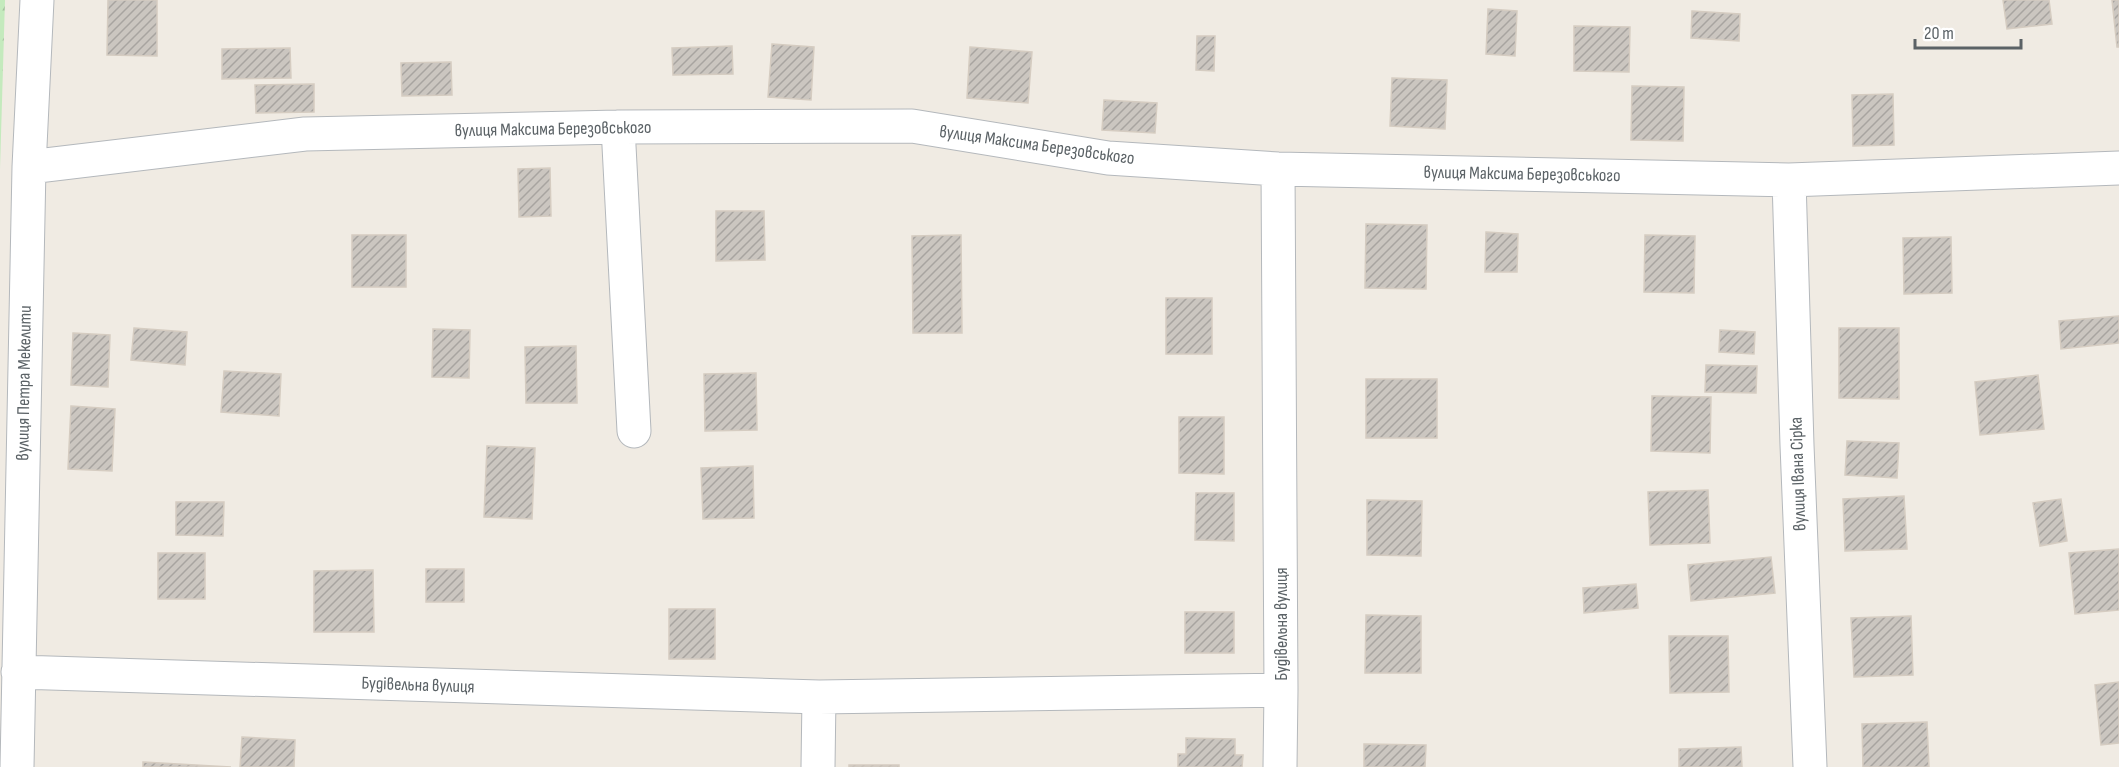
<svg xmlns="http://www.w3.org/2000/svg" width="2119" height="767" font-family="'Sofia Sans Condensed',sans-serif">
<defs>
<pattern id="forest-firs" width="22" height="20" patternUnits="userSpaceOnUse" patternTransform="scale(1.5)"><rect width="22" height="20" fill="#c4eabd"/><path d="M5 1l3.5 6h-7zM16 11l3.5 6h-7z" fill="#a2c19d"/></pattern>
<pattern id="building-hatch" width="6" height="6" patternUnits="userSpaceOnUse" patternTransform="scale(1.5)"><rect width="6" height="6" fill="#cbc6c0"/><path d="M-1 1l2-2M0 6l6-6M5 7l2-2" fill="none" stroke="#a8a4a0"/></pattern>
</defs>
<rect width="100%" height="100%" fill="#f0ebe3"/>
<path fill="url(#forest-firs)" d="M0 0H5L0 169Z"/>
<path fill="url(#building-hatch)" stroke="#d5ccc1" stroke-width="1.5" d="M108 0H157V56L107 55Z
M2003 0H2049L2052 24 2007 29Z
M2112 0H2119V47H2117Z
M1488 9 1517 11 1515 56 1486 54Z
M1692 11 1740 14 1739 41 1691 38Z
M1574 26 1630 27 1629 72 1574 71Z
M1197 36H1215L1214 71 1196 70Z
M772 44 814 47 811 100 768 97Z
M732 46 733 74 673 75 672 48Z
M970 47 1032 52 1028 103 967 98Z
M290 48 291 78 222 79V49Z
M451 62 452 95 402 96 401 63Z
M1392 78 1447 80 1445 129 1390 126Z
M314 84V112L256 113 255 85Z
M1632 86 1684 87 1683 141 1631 140Z
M1893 94 1894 145 1853 146 1852 95Z
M1104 100 1157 103 1155 133 1102 130Z
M550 168 551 216 519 217 518 169Z
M716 211H764L765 260 716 261Z
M1366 224 1427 225 1426 289 1365 288Z
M1486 232 1518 234 1517 272H1485Z
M352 235H406V287H352Z
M961 235 962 333H913L912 236Z
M1645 235 1695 236 1694 293 1644 292Z
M1951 237 1952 293 1904 294 1903 238Z
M1166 298H1212V354H1166Z
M2119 316V343L2061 349 2059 321Z
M134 328 187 332 185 365 131 360Z
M1839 328H1899V399L1839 398Z
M433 329 470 330 469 378 432 377Z
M1720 330 1755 332 1754 354 1719 352Z
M73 333 110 335 108 387 71 385Z
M576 346 577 403H526L525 347Z
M1706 365 1757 366 1756 393 1705 392Z
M224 371 281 374 279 416 221 412Z
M756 373 757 430 705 431 704 374Z
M2038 375 2044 429 1980 435 1975 382Z
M1366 379H1437V438H1366Z
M1652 396 1711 397 1710 453 1651 451Z
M71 406 115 409 112 471 68 469Z
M1179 417H1224V474L1179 473Z
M1847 441 1899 443 1897 478 1845 475Z
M487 446 535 448 532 519 484 517Z
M753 466 754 518 703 519 701 468Z
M1708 490 1710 543 1650 545 1648 492Z
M1196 493H1234V541L1195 540Z
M1904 496 1907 549 1845 551 1843 499Z
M2061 499 2067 541 2040 546 2033 503Z
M1367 500 1422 501 1421 556 1367 555Z
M176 502H224L223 536 176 535Z
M2119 549V610L2075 614 2069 553Z
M158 553H205V599H158Z
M1771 557 1775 593 1691 601 1688 565Z
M426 569H464V602H426Z
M373 570 374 632H314V571Z
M1636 584 1638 608 1584 613 1583 588Z
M669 609H715V659H669Z
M1185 612H1234V653H1185Z
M1366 615 1421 616V673H1365Z
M1911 616 1913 675 1854 677 1851 618Z
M1669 636H1728L1729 692 1670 693Z
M2119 682V743L2101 745 2095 685Z
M1927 722 1929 767H1863L1862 724Z
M242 737 295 740 294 767H240Z
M1186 738 1235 739V755H1243L1242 767H1178V754H1186Z
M1364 744 1426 745 1425 767H1364Z
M1741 747 1742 767H1679V749Z
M143 762 231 767H143Z
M849 765H899V767H849Z"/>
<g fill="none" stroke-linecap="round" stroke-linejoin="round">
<g stroke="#b4b8bc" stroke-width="35">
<path id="minor" d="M618 127 634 431
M29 167 305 134 618 127 912 126 1108 158 1278 169 1789 180 2119 168
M1789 180 1797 445 1810 767
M18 672 819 697 1281 690 1278 169
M17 767 29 167 37 0
M818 767 819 697
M1280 767 1281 690"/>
</g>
<use href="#minor" stroke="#fff" stroke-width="33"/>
</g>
<g text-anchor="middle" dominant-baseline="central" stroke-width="4.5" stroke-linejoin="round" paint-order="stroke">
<g font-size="18" fill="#5b6266" stroke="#fff">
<text transform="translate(553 129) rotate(-1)">вулиця Максима Березовського</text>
<text transform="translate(1037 145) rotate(8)">вулиця Максима Березовського</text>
<text transform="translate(1522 174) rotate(1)">вулиця Максима Березовського</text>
<text transform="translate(24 383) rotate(-89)">вулиця Петра Мекелити</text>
<text transform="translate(1798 474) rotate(-92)">вулиця Івана Сірка</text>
<text transform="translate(1281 624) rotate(-90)">Будівельна вулиця</text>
<text transform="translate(418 685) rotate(2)">Будівельна вулиця</text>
</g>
</g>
<path d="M1915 39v9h106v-9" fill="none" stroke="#5b6266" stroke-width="3"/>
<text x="1924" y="39" font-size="18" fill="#5b6266" stroke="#ffffff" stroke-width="4.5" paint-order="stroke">20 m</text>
</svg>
